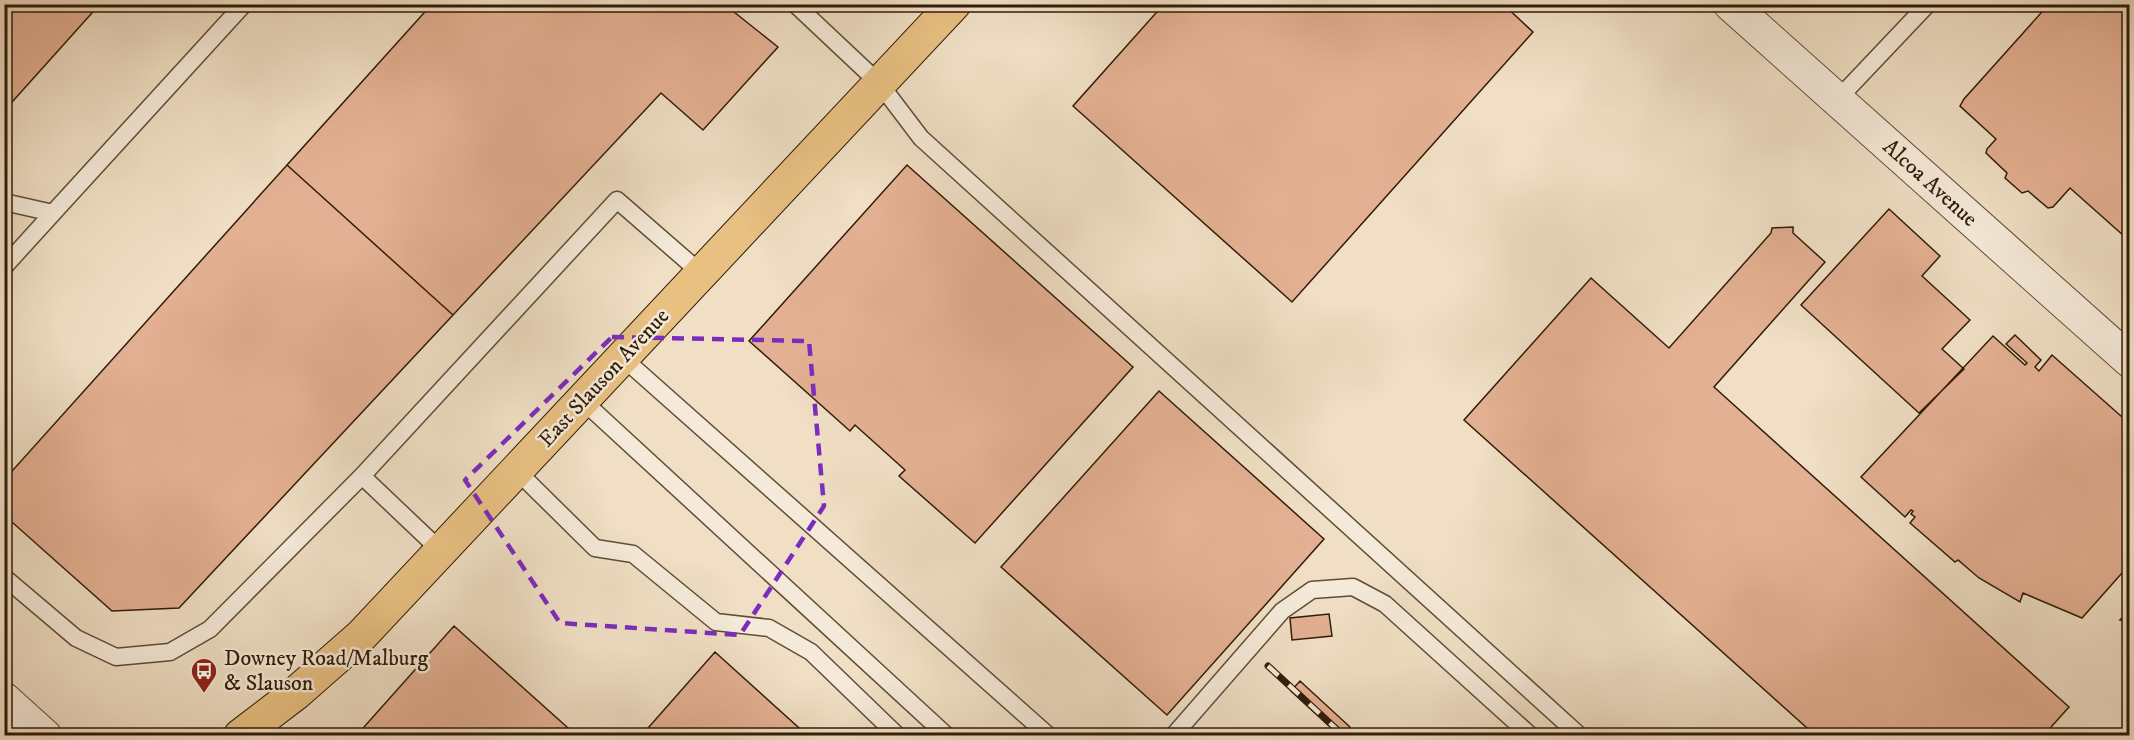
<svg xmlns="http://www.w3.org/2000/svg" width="2134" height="740" font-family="'IM FELL DW Pica',serif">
<rect width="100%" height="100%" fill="#f0dfc5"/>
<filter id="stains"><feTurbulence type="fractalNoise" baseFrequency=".00333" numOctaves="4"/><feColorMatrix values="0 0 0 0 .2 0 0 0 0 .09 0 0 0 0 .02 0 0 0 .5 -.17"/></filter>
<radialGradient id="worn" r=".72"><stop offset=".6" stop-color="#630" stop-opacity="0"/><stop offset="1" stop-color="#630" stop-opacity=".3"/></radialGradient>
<path fill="#e4b093" stroke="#301c07" stroke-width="1.5" d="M4 4H100L4 111Z
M432 4H724L778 47 703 130 661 93 453 315 287 165Z
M1164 4H1503L1533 32 1292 302 1073 106Z
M2049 4H2130V230L2124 236 2070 188 2053 207 2048 208 2028 191 2022 193 2005 178 2007 173 1986 153 1987 149 1996 139 1960 106 1964 99Z
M287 165 453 315 179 608 112 611 4 515V480Z
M907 165 1133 367 975 543 899 476 905 470 855 425 850 431 749 341Z
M1889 209 1940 256 1922 276 1970 320 1942 349 1964 369 1919 413 1801 305Z
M1793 227V233L1825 262 1714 387 2069 707 2043 736H1816L1464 420 1591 278 1669 348 1771 233 1772 228Z
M2015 335 2041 360 2035 367 2039 371 2052 355 2130 424V564L2082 618 2023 593 2020 602 1979 578 1958 560 1955 562 1910 523 1915 517 1911 514 1913 511 1911 510 1905 517 1861 477 1993 336 2025 365 2027 363 2006 344Z
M1159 391 1324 539 1167 715 1001 567Z
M2130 610V621L2120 620Z
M1329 614 1332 636 1292 640 1290 618Z
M454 626 577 736H356Z
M715 652 808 736H641Z
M1300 681 1350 727 1343 736H1340L1291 691Z"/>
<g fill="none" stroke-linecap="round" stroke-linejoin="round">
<g stroke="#604d36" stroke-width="19">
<path id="service" d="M795 4 880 84 921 138 1580 736
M1837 100 1928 4
M4 202 53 213 4 267
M53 213 244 4
M623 358 1049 736
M583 401 947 736
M517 471 595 548 633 554 716 622 769 628 811 652 898 736
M362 476 441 551
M4 577 76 638 116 657 170 652 210 629 362 476 617 200 702 274
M1173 736 1282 611 1312 590 1353 587 1385 604 1531 736"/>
</g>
<g stroke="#604d36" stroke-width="35">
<path id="minor" d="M1730 4 2130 361
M4 699 45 736"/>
</g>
<g stroke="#301c07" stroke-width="35">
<path id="primary" d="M240 736 295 694 361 636 954 4"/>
</g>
<use href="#service" stroke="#f5ead9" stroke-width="16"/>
<use href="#minor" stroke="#f5ead9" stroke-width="33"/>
<use href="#primary" stroke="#e8c082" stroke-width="33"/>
<g stroke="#301c07" stroke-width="7">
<path id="rail" d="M1268 666 1344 736"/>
</g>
<use href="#rail" stroke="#f5ead9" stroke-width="4.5" stroke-dasharray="14" stroke-linecap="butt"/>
</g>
<path fill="none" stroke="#7b2cbf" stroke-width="4.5" stroke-dasharray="12 8" stroke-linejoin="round" d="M612 337 809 341 824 506 740 635 560 623 465 480Z"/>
<defs>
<g id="bus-pin" transform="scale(1.35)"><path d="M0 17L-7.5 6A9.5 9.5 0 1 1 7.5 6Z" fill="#8f2418" stroke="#f5ead9"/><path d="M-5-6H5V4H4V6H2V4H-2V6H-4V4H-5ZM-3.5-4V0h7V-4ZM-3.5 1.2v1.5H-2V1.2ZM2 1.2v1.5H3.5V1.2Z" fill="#fff"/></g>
</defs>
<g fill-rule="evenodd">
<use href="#bus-pin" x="204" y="671"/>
</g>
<g text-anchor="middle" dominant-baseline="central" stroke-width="5" stroke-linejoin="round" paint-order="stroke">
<g font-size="22" fill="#301c07" stroke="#f5ead9">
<text transform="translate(1930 183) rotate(42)">Alcoa Avenue</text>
<text transform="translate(604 378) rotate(-47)">East Slauson Avenue</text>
</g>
<g font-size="22" fill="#301c07" stroke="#f5ead9" text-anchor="start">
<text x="224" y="658">Downey Road/Malburg<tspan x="224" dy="25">&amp; Slauson</tspan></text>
</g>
</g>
<rect width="2134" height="740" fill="none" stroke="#f0dfc5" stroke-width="24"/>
<rect x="6" y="6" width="2122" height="728" fill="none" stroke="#301c07" stroke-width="3"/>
<rect x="12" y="12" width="2110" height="716" fill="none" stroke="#301c07" stroke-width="1.5"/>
<rect width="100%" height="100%" filter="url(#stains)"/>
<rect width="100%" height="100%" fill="url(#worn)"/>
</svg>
